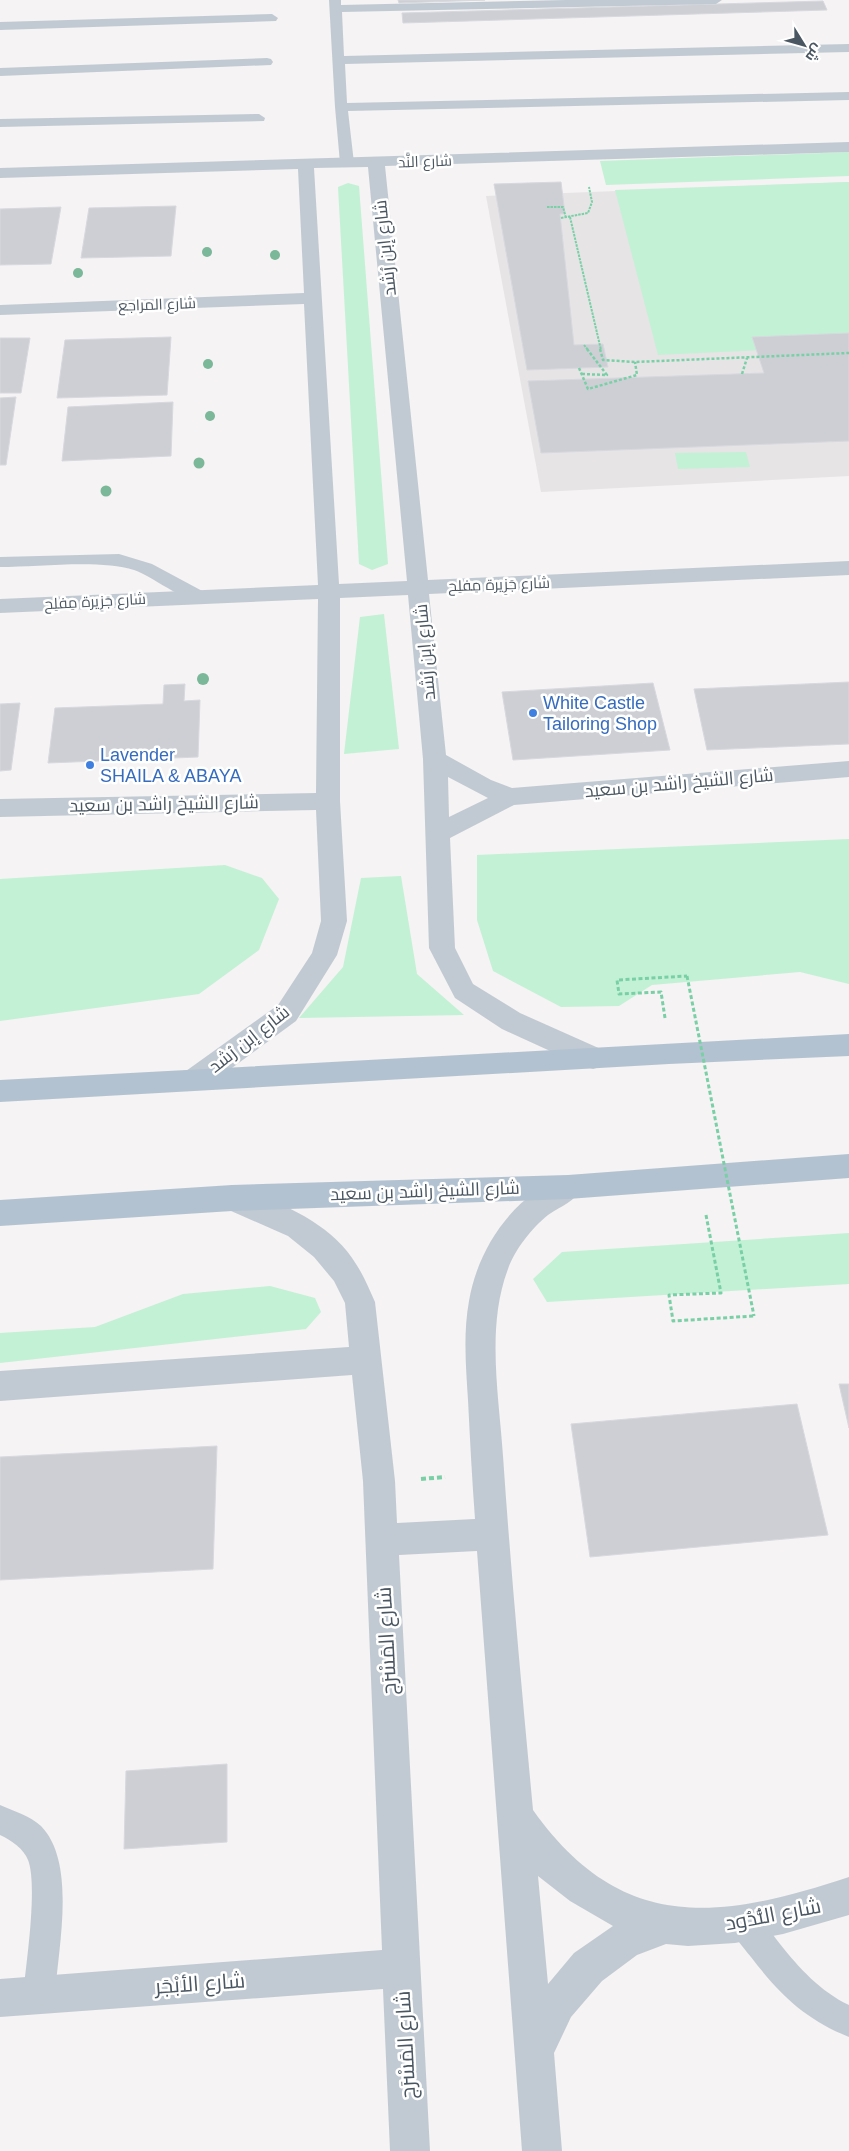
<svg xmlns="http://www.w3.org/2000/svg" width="849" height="2151" font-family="Helvetica,Cairo,sans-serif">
<rect width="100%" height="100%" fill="#f5f3f3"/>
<path fill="#e6e4e5" d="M849 182V476L541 492 486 196Z"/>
<path fill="#c3f1d5" d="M849 152V176L606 185 600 161Z
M849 182V346L658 355 615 190Z
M348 183 359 186 388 564 372 570 359 564 338 187Z
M746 452 750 467 678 469 675 453Z
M384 614 399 749 344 754 360 617Z
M849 839V984L800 972 652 985 619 1006 561 1007 493 971 477 920V855Z
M225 865 262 878 279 899 259 950 199 994 0 1021V879Z
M401 876 417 974 464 1015 299 1018 343 967 361 878Z
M849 1233V1284L547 1302 533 1279 562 1252Z
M270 1286 315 1298 321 1312 306 1329 0 1363V1333L95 1327 183 1294Z"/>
<path fill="#cdcfd5" stroke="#d7d9de" d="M398 0H485L399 3Z
M823 1 827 10 403 23 402 13Z
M561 182 565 214H560L574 345 603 344 608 367 527 370 494 184Z
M176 206 171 256 81 258 89 208Z
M61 207 51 264 0 265V209Z
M849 333V441L541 453 528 381 764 373 752 337Z
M171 337 167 395 57 398 65 340Z
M0 338H30L21 393H0Z
M16 397 6 465H0V398Z
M173 402 171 456 62 461 68 407Z
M849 682V744L707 750 694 689Z
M653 683 670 750 513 760 502 692Z
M185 684 184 701 200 700 198 757 48 763 55 708 163 704 164 685Z
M20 703 11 770 0 771V704Z
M839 1384H849V1428Z
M797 1404 828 1535 590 1557 571 1424Z
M217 1446 213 1569 0 1580V1457Z
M227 1764V1842L124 1849 126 1771Z"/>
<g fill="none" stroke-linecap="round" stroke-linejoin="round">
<path stroke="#7ad0a6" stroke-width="2" stroke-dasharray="2.5 1" stroke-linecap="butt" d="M547 207H563L566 218
M570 217 601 350
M561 218 588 213 592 202 589 187
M584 345 588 350"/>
<path stroke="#7ad0a6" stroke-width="2.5" stroke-dasharray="3 2" stroke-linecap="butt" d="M600 349 603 360 635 362 849 353
M579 368 588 389 637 375 635 362
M582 374 607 375 587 349
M742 374 747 358"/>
<path stroke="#7ad0a6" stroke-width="3" stroke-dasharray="4 2.5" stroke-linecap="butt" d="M665 1018 661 992 619 994 617 980 687 976
M706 1215 721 1293 669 1295 673 1321 754 1316"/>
<path stroke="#7ad0a6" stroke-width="4" stroke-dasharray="5 3" stroke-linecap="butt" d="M421 1479 445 1477"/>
<path fill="#c1cad2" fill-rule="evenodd" d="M329 0H341V5L566 0H722L716 4 342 12 344 56 849 44V52L345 64 347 103 849 92V100L348 111 354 163 347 167 340 163 335 107Z
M272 14 278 18 276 21 0 30V22Z
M267 58 271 59 273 62 271 65 0 76V68Z
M259 114 265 118 264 121 0 127V119Z
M119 554 152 564 206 593 209 597 206 601C188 606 153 576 134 570 101 559 37 567 0 567V557Z
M0 1805C14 1811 30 1816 41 1826 77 1863 58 1948 55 1995L50 2006 39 2011 28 2006 23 1995C26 1965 38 1885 28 1860 24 1849 11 1840 0 1835Z
M743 1907C760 1914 769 1930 780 1944 799 1968 821 1992 849 2005V2037C805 2019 780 1995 751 1957 742 1946 733 1936 728 1922L732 1911Z"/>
<path fill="#c1cad2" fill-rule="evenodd" d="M849 142V152L385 166 428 580 849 561V575L429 594 446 755 491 780 512 788 849 761V777L514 805 450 838 455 948 473 984 520 1013 603 1050 607 1058 603 1066 593 1069 583 1066 502 1029 455 998 429 948 423 759 408 595 340 598V801L347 921 337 955 296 1021 206 1087 196 1090 186 1087 182 1079 186 1071 278 1005 312 953 321 921 316 810 0 817V799L316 793 318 599 0 613V599L318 585 304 304 0 315V305L304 293 298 169 0 178V168ZM368 167 407 581 339 584 314 168ZM448 777 488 798 449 817Z
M568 1175 578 1178 582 1187C576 1201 561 1206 548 1215 532 1228 515 1249 508 1269 486 1327 499 1396 503 1456 511 1574 522 1692 533 1810 621 1934 719 1920 849 1877V1915L783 1934 735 1943 688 1946 666 1944 637 1955 602 1981 571 2017 554 2053 562 2151H522L477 1551 399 1555 430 2151H390L383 1989 0 2017V1979L382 1950 363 1481 352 1375 0 1401V1371L349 1347 345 1303 334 1281 314 1257 288 1236 222 1207 218 1198 222 1189 232 1185C276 1201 331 1221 356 1264 364 1276 369 1289 375 1302L395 1481 397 1523 475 1519C472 1479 470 1440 468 1400 466 1368 463 1334 469 1301 478 1247 515 1193 568 1175ZM538 1876 570 1901 613 1926 574 1953 548 1984Z"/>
<path fill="#b3c2d1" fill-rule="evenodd" d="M849 1034V1056L669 1064 0 1102V1080Z
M849 1154V1178L568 1199 232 1211 0 1226V1200L232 1185 568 1175Z"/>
<path stroke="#7ad0a6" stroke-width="3" stroke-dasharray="4 2.5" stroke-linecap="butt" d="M687 976 754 1316"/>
</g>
<g fill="#7bb799">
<circle cx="207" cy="252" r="5"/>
<circle cx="275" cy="255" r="5"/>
<circle cx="78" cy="273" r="5"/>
<circle cx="208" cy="364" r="5"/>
<circle cx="210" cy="416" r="5"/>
<circle cx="199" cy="463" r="5.5"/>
<circle cx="106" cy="491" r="5.5"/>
<circle cx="203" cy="679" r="6"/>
</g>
<g fill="#3f7fe0" stroke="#fff" stroke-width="2">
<circle cx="533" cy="713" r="5"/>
<circle cx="90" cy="765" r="5"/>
</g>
<g text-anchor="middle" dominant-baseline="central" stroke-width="5" stroke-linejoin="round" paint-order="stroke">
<g font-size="15" fill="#4a5661" stroke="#fff">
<text transform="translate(425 161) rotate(-2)">شارع النَّد</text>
<text transform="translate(157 304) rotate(-2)">شارع المراجع</text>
<text transform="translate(499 584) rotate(-2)">شارع جَزِيرة مِفلِح</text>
<text transform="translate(95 601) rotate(-3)">شارع جَزِيرة مِفلِح</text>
</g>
<g font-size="18" fill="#4a5661" stroke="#fff">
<text transform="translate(385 248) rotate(-96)">شارع إبن رُشد</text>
<text transform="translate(425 652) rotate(-95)">شارع إبن رُشد</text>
<text transform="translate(679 783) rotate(-5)">شارع الشيخ راشد بن سعيد</text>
<text transform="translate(164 804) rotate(-1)">شارع الشيخ راشد بن سعيد</text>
<text transform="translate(249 1039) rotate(-38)">شارع إبن رُشد</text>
<text transform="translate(425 1191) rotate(-2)">شارع الشيخ راشد بن سعيد</text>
</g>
<g font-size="18" fill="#366cbe" stroke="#fff" text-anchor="start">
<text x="543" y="703">White Castle<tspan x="543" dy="21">Tailoring Shop</tspan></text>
<text x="100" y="755">Lavender<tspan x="100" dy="21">SHAILA &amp; ABAYA</tspan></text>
</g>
<g font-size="21" fill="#4a5661" stroke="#fff">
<text transform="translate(386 1641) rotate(-93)">شارع المَسْرَج</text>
<text transform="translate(773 1914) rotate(-11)">شارع النُّدُود</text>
<text transform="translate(200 1983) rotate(-4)">شارع الأبْجَر</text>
<text transform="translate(405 2045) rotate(-93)">شارع المَسْرَج</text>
</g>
</g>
<g transform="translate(804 45) rotate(127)" stroke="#ffffff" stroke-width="4" paint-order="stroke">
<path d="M0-4L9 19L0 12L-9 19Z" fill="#4a5661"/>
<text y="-8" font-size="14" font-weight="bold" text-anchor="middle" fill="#4a5661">ش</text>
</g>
</svg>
